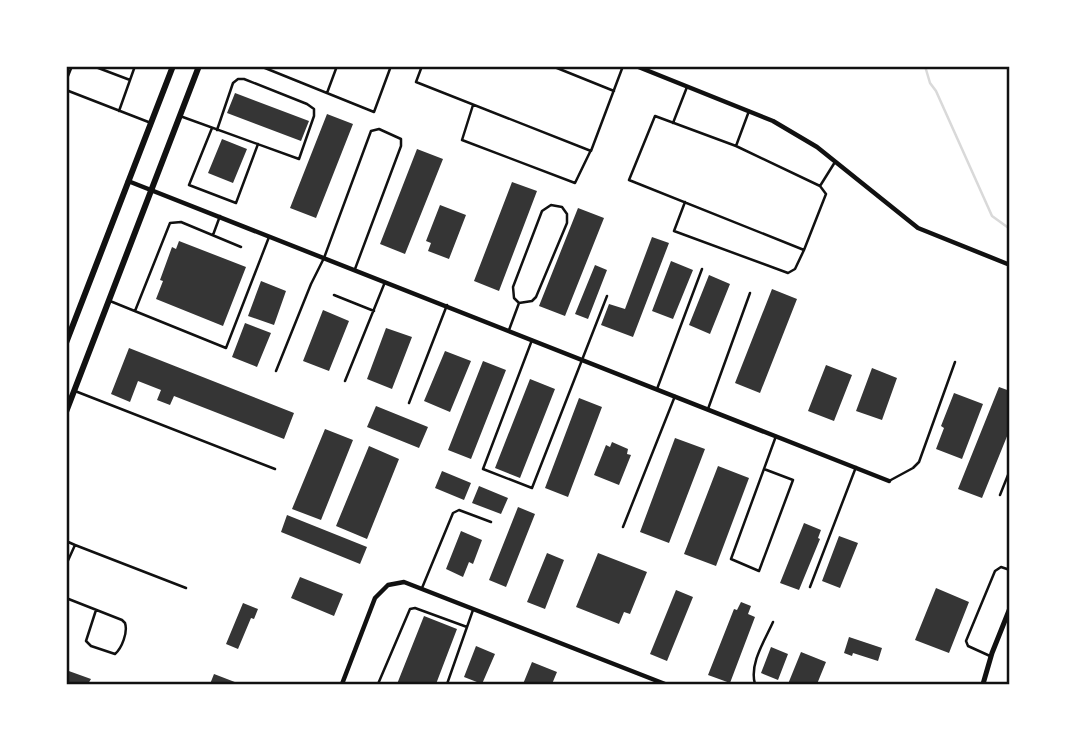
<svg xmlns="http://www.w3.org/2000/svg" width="1076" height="751" font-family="'Open Sans',sans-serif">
<rect width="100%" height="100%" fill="#fff"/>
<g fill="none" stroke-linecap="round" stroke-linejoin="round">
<path stroke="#d9d9d9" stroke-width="2.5" d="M925 66 930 83 936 91 992 216 1010 229"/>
</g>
<path fill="#353535" d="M235 93 309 121 301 141 227 113Z
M327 114 353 124 316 218 290 208Z
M222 139 247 149 233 183 208 173Z
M417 149 443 159 405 254 380 244Z
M512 182 537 191 499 291 474 281Z
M440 205 466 215 449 259 428 251 431 243 426 241Z
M578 208 604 218 565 316 539 306Z
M652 237 669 243 633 337 601 325 609 304 625 309Z
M179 241 246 267 223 326 156 299 163 281 160 280 172 247 176 249Z
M671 261 693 270 673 319 652 311Z
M595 265 607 270 588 319 575 314Z
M709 275 730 284 710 334 689 325Z
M261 281 286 291 274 325 248 316Z
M772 289 797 299 760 393 735 383Z
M323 310 349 321 329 371 303 361Z
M245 323 271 333 257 367 232 357Z
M386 328 412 337 392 389 367 379Z
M129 348 294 413 284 439 174 396 170 405 157 400 161 390 138 381 130 402 111 394Z
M445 351 471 361 450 412 424 401Z
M483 361 506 370 471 459 448 450Z
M826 365 852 375 834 421 808 411Z
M872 368 897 378 882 420 856 411Z
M530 379 555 389 520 478 495 468Z
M999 387 1010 391V429L982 498 958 489Z
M954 393 983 404 962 459 936 449 944 428 941 426Z
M579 398 602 407 568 497 545 488Z
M376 406 428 427 419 448 367 427Z
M325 429 353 440 321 520 292 509Z
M675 438 705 449 669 543 640 532Z
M612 442 628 449 627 454 631 455 619 485 594 475 606 445 610 447Z
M369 446 399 459 367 539 336 526Z
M718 466 749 478 716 566 684 554Z
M442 471 471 483 464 500 435 488Z
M479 486 508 498 501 514 472 503Z
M518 507 535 514 506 587 489 580Z
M287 515 367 547 360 564 281 532Z
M804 523 821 530 818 538 820 539 799 590 780 583Z
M461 531 482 540 473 564 469 562 463 577 446 569Z
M839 536 858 543 840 588 822 581Z
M547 553 564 560 545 609 527 602Z
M598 553 647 572 630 614 624 612 619 624 576 607Z
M300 577 343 594 334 616 291 598Z
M936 588 969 602 949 653 915 640Z
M676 590 693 597 667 661 650 654Z
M741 602 751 606 748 614 755 617 730 683 708 675 734 609 737 610Z
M243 603 258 609 254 619 251 618 238 649 226 644Z
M424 616 457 629 436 684H397Z
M849 637 882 648 878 661 853 653 852 656 844 653Z
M476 646 495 654 482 684 464 677Z
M771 647 788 654 778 680 761 673Z
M801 652 826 662 817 684H788Z
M532 662 557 672 552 684H523Z
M66 670 91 679 88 684H66Z
M214 674 240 684H210Z"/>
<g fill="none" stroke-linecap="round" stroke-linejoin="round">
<path stroke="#111" stroke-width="2.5" d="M93 66 130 80
M260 66 374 112 391 66
M422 66 416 82 591 151 623 66
M552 66 614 91
M66 81 72 66
M66 90 151 123
M327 93 337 66
M473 105 462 140 575 183 590 152
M119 111 135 66
M749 111 736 146 820 186 835 162
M180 116 299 159 314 116V109L307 104 244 79H238L233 83 217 130
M673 123 687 87
M212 128 189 185 236 203 258 144
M736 146 655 116 629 180 804 250 826 194 820 186
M685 202 674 231 788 273 795 269 804 250
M213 235 220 216
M334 295 374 311
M110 301 226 348 269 237
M135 311 170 223 181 222 241 247
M509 330 519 303 514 298 513 287 542 211 551 205 562 207 567 214V223L536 297 532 301 519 303
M532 340 483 469 532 488 607 296
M276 371 311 284 324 258 371 131 379 129 401 139V146L355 269
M345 381 385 282
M657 389 702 269
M75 391 275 469
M409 403 447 305
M708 409 750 293
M764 469 793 480 759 571 731 559 776 436
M889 481 913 468 919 462 955 362
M1000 495 1010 470
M623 527 675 396
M66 541 75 545 66 565
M75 545 186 588
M810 587 856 467
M422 588 453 513 459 510 491 522
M66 598 122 620 125 623C128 632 122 648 115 654L91 646 86 641 96 610
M990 656 968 646 966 641 995 571 1001 567 1010 570
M378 684 410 609 415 608 467 627 473 610
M447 684 467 627
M755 684C749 664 765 640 773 622"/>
<path stroke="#111" stroke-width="4.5" d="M636 66 773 121 817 147 918 228 1010 265
M128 181 889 481
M342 684 375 598 388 585 404 582 665 684"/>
<path stroke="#111" stroke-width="5" d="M983 684 992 653 1010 608"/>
<path stroke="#111" stroke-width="6" d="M66 343 173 66
M66 412 199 66"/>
</g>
<rect width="1076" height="751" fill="none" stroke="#ffffff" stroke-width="136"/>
<rect x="68" y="68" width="940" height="615" fill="none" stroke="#111" stroke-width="2.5"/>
</svg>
